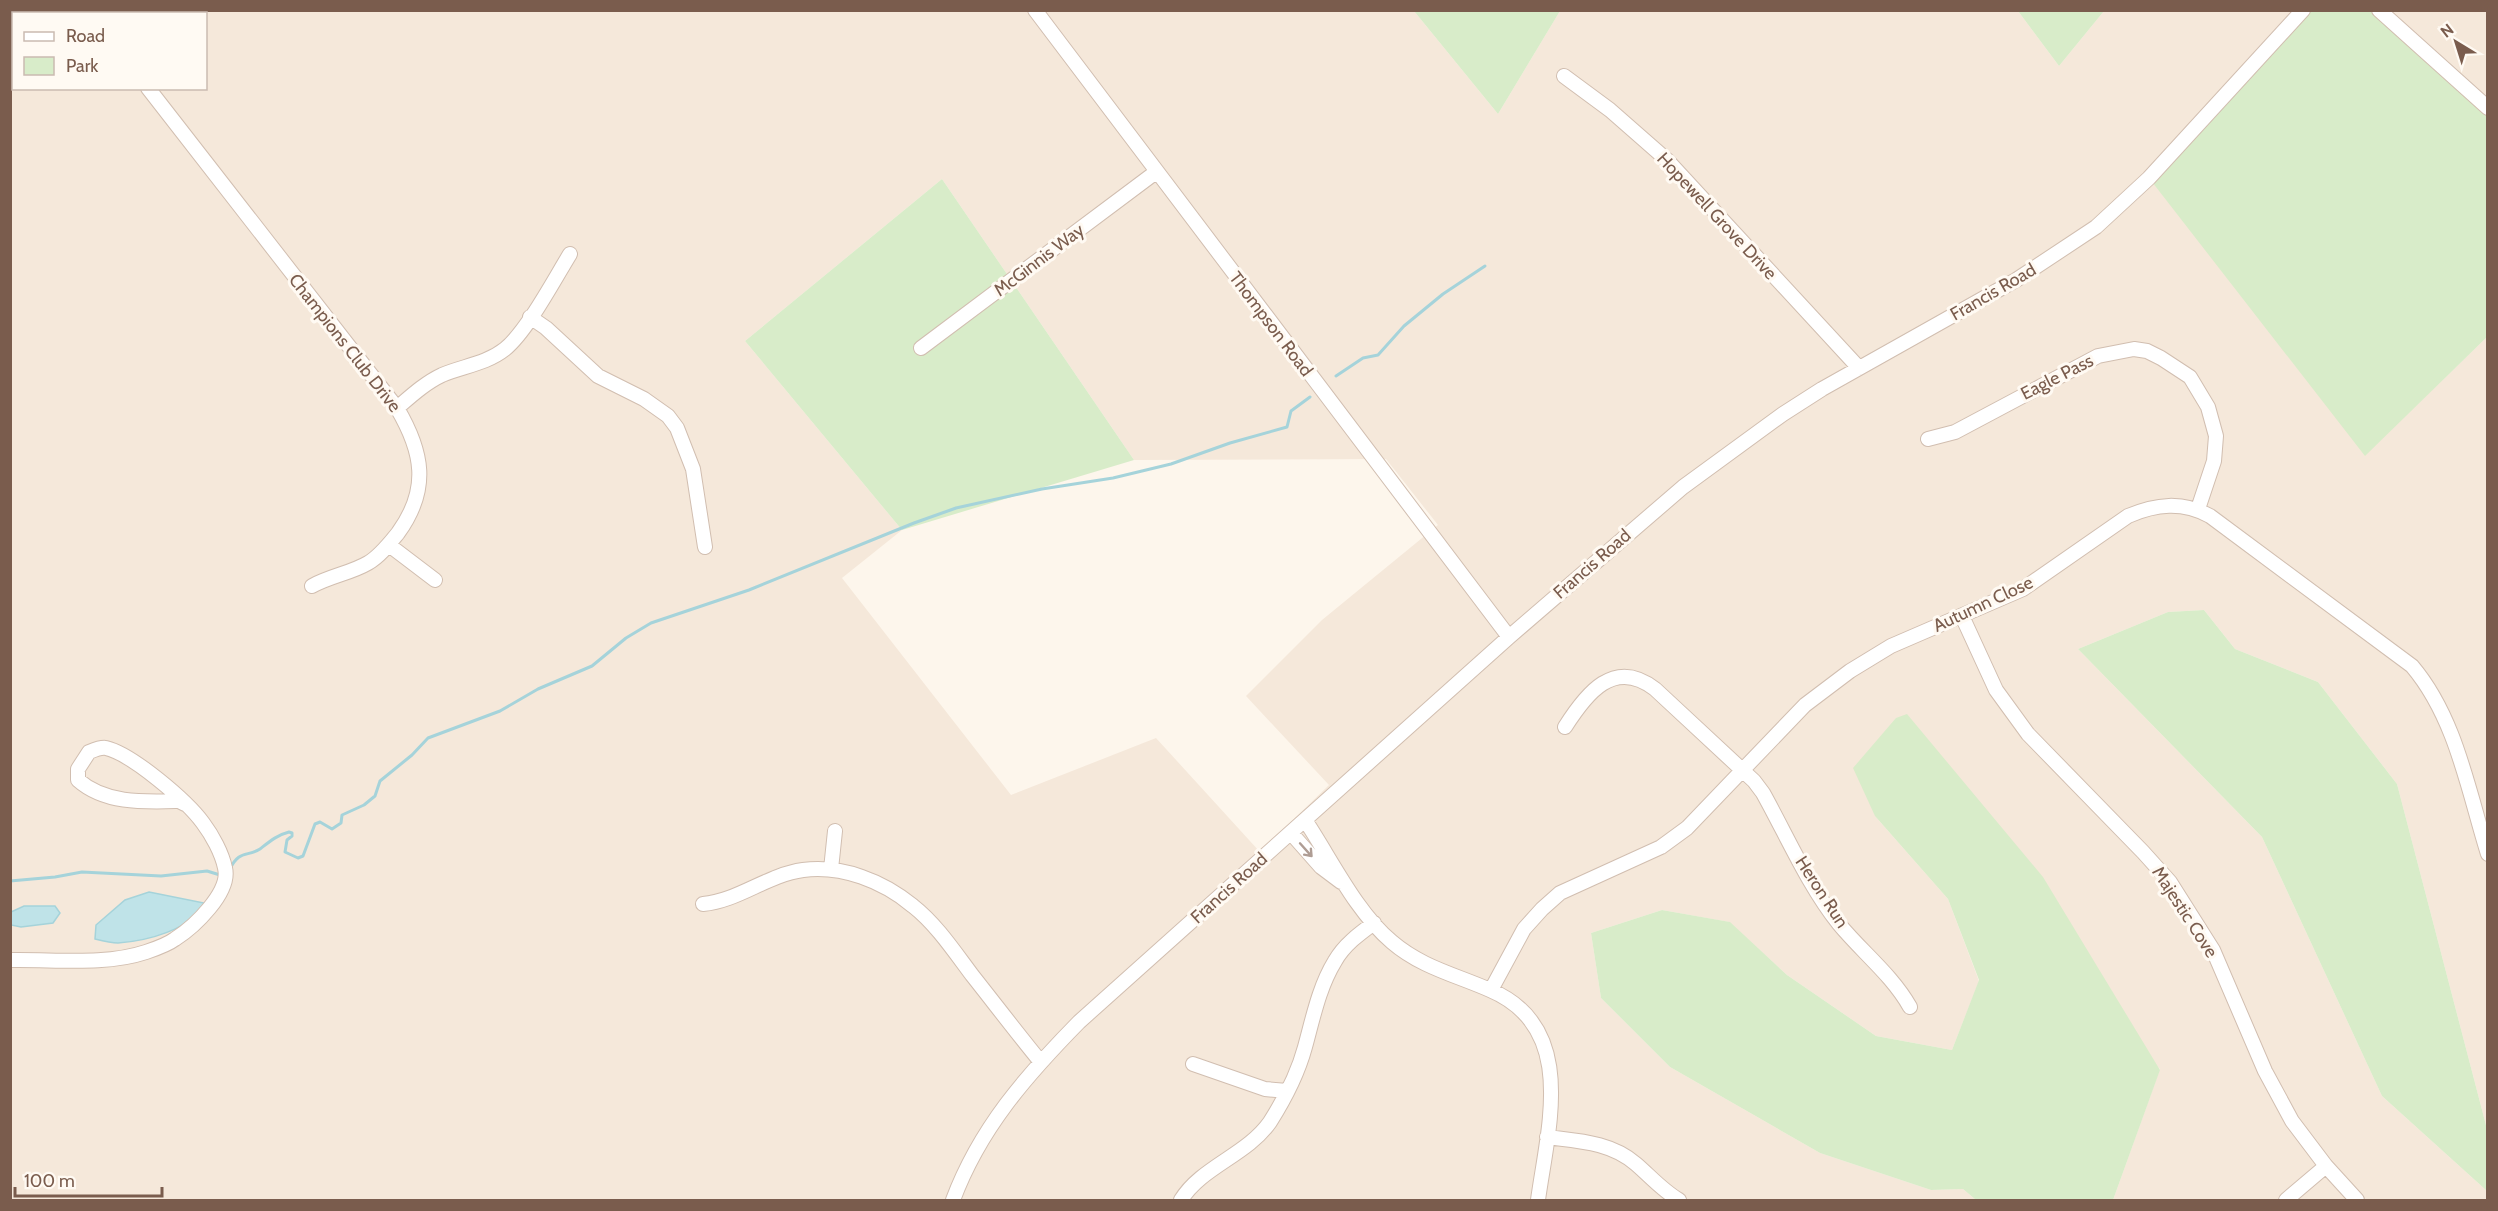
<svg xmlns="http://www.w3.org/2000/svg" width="2498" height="1211" font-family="Cabin,sans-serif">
<rect width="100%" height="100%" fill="#fdf6ec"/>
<path fill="#f5e8da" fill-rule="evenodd" d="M10 11H1414L1498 114 1560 11H2018L2059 66 2104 11H2305L2365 455 2487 337V1129L2397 784 2318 682 2235 649 2204 610 2168 612 2078 649 2262 837 2382 1096 2487 1191V1200H2113L2160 1069 1875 816 1948 899 1979 981 1952 1050 1876 1036 1787 975 1729 922 1662 910 1591 933 1601 998 1670 1067 1820 1153 1931 1190 1963 1189 1976 1200H11ZM14 14H206V88H14ZM942 179 1134 460 1386 459 1438 525 1322 620 1246 696 1329 785 1260 852 1156 738 1011 795 842 578 902 530 745 341Z
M2374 11H2487V114Z"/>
<path fill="#d8ecc9" d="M1414 11H1560L1498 114Z
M2018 11H2104L2059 66Z
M2303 11H2377L2487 113V337L2365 456 2149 178Z
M942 179 1134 460 902 530 745 341Z
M2204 610 2235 649 2318 682 2397 784 2487 1129V1191L2382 1096 2262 837 2078 649 2168 612Z
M1907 714 2043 877 2160 1070 2113 1200H1976L1963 1189 1931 1190 1820 1153 1670 1067 1601 998 1591 933 1662 910 1730 922 1787 975 1876 1036 1952 1050 1979 980 1948 899 1875 816 1853 768 1896 718Z"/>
<path fill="#bfe3e8" stroke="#a5d3da" stroke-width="1.5" d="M149 892 204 903C192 930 146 941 118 943 111 943 103 941 95 939L96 925 125 900Z
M24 906H55L60 913 53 923 21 927 11 925V912Z"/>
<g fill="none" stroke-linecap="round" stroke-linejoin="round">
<path stroke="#a5d3da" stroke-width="3" d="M1336 376 1363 358 1378 355 1404 326 1443 294 1485 266
M230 869C239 850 247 857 260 849 269 842 277 835 289 832L292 833V836L287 840 285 852 298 858 303 856 315 824 320 822 332 829 341 823 342 815 364 805 375 796 380 781 412 755 428 738 500 711 538 689 592 666 626 638 651 623 749 590 914 523 956 508 1042 489 1113 478 1171 464 1230 443 1287 427 1291 411 1310 397
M10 881 55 877 82 872 161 876 207 871 220 875"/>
<g stroke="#d1beb0" stroke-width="16">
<path id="minor" d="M88 10 90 14
M1035 10 1509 637
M2379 10 2488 108
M1564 76 1610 110 1667 160 1859 368
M148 88 397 408C423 452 430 489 398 533 389 544 380 556 368 563 351 573 330 576 312 586
M530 317 546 328 598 376 644 399 668 416 677 428 693 469 705 547
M921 348 1156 172
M397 408C411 396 425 383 442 375 463 366 486 364 505 349 527 331 554 280 570 254
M1928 439 1955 432 2098 356 2134 349 2147 351 2161 358 2190 377 2208 407 2216 436 2214 461 2198 509
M389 545 435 580
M1962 616 1996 690 2028 734 2143 852 2170 882 2213 950 2265 1071 2292 1121 2326 1166 2357 1200
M1565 727C1586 694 1614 657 1655 689L1754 781 1763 793C1787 836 1808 885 1839 924 1862 952 1892 975 1910 1007
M1305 820C1331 859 1356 912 1392 942 1421 967 1456 975 1490 990 1578 1027 1548 1127 1538 1200
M1291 833 1321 867 1341 882
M831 869 835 831
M703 904C738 901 767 875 803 870 842 865 883 881 913 906 936 924 954 951 972 975 995 1004 1017 1033 1040 1061
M10 960C55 959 104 966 146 952 155 949 167 945 175 939 194 927 231 892 225 868 222 853 212 835 203 823 187 801 132 754 106 748 101 747 94 750 89 752L78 769V780C105 804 144 802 179 801L185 804
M1491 990 1524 929 1542 909 1560 893 1661 847 1687 828 1805 705 1850 671 1891 646 2023 589 2128 516C2156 504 2182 501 2210 516L2412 666C2456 718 2468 790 2488 854
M1193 1064 1265 1089 1287 1091
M1547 1137C1578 1141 1611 1142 1636 1164 1650 1176 1663 1191 1679 1200
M953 1200C980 1128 1026 1076 1079 1022L1509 637 1683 487 1783 414 1822 389 2016 280 2096 227 2149 178 2303 10
M1181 1200C1201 1167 1247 1155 1270 1122 1284 1100 1298 1073 1305 1047 1313 1018 1319 987 1335 961 1344 945 1359 934 1374 923
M2286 1200 2326 1166"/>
</g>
<use href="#minor" stroke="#fff" stroke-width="14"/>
</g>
<defs><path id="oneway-shaft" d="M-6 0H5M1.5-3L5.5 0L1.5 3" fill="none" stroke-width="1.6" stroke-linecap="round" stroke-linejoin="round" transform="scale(1.5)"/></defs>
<use stroke="#af9d94" href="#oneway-shaft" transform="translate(1306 850) rotate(48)"/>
<g text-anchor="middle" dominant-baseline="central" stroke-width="6" stroke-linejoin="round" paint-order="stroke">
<g font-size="18" fill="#7a5c4d" stroke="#fffaf3">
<text transform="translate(1717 216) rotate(47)">Hopewell Grove Drive</text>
<text transform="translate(1039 260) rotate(-37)">McGinnis Way</text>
<text transform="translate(1993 292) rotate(-30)">Francis Road</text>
<text transform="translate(1271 324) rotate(53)">Thompson Road</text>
<text transform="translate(345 343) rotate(52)">Champions Club Drive</text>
<text transform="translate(2057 377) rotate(-27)">Eagle Pass</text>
<text transform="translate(1592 564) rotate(-41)">Francis Road</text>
<text transform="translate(1983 604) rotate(-25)">Autumn Close</text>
<text transform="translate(1229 888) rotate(-42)">Francis Road</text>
<text transform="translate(1822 892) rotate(57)">Heron Run</text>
<text transform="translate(2185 912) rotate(57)">Majestic Cove</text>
</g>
</g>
<rect width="2498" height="1211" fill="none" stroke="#7a5c4d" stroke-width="24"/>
<rect x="12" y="12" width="195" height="78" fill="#fffaf3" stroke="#cabbb1" stroke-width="1.5"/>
<rect x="24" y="32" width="30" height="9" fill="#ffffff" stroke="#cabbb1" stroke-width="1.5"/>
<text x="66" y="42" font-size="18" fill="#7a5c4d">Road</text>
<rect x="24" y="57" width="30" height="18" fill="#d8ecc9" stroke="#cabbb1" stroke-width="1.5"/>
<text x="66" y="72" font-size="18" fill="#7a5c4d">Park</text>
<g transform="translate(2456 42) rotate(322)" stroke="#fffaf3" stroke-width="4.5" paint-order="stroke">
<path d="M0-4.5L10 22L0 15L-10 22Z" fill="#7a5c4d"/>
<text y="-9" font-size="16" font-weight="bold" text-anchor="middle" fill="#7a5c4d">N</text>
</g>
<path d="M15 1187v9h147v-9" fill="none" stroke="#7a5c4d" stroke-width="3"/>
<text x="24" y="1187" font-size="18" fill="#7a5c4d" stroke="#fffaf3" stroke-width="4.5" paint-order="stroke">100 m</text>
</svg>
